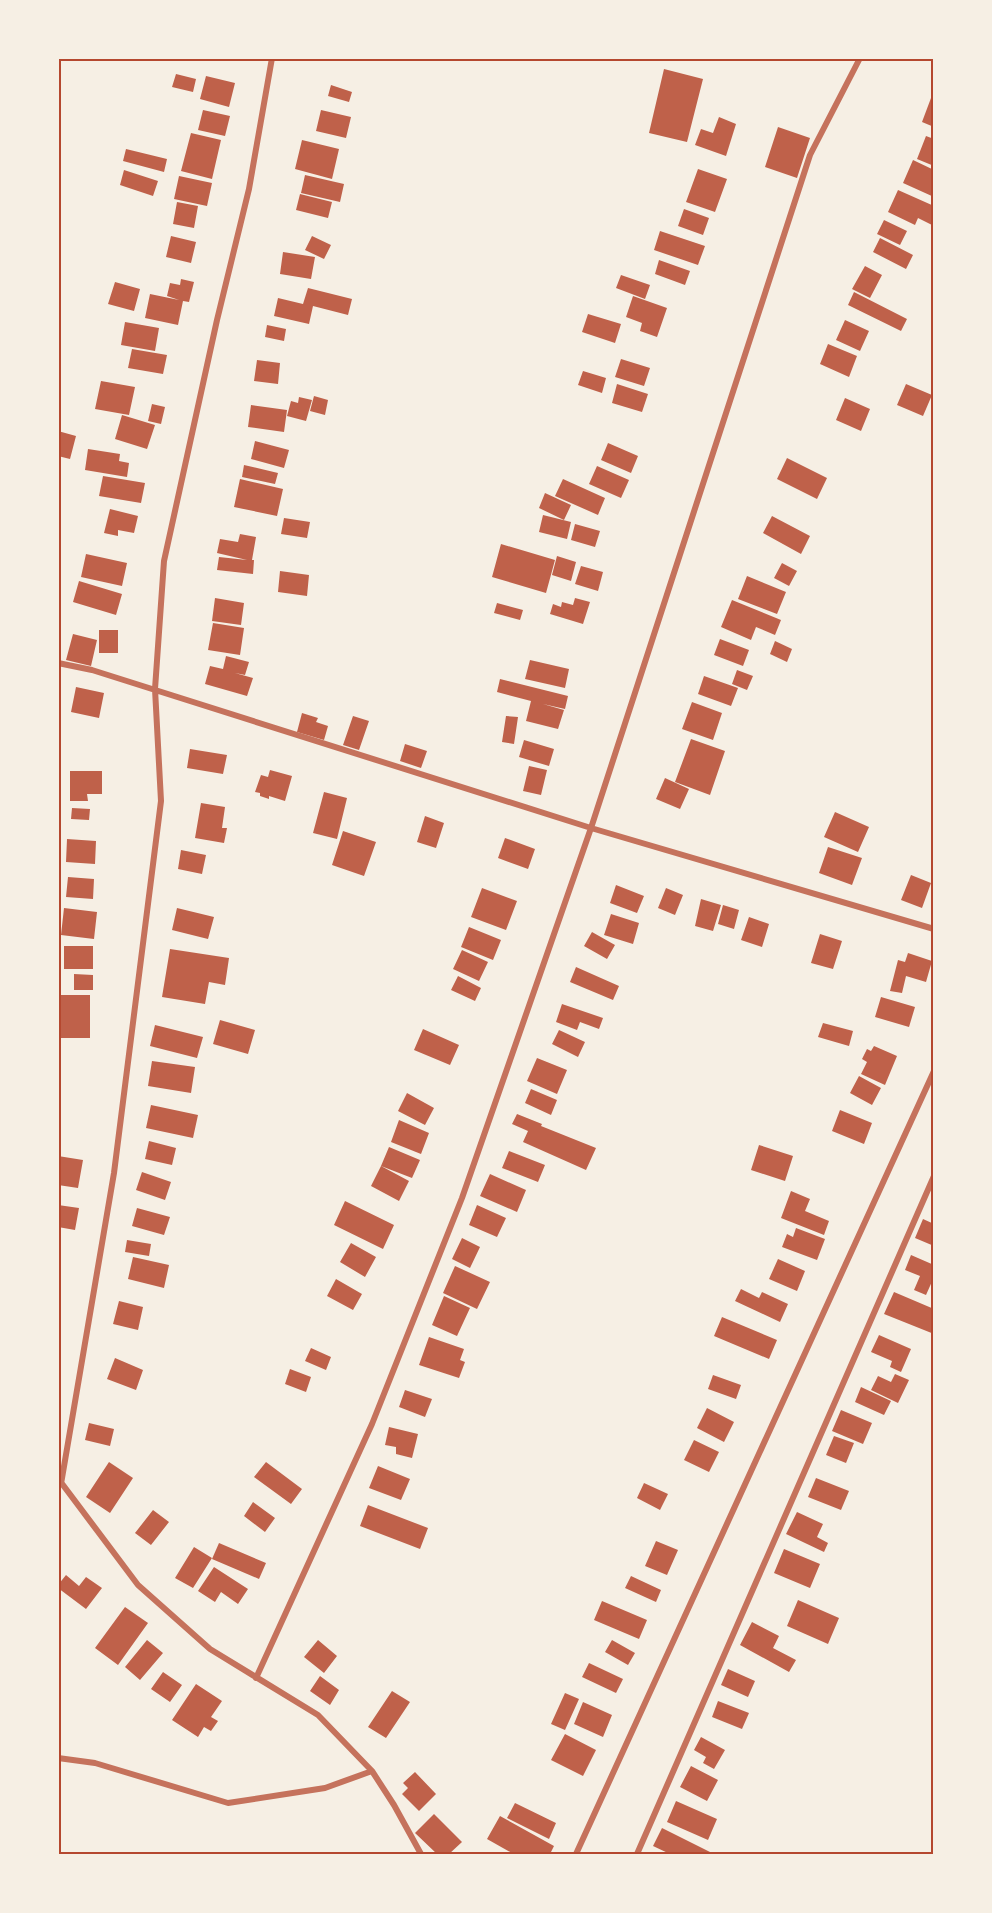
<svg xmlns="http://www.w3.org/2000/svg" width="992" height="1913" font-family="Ubuntu,sans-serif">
<rect width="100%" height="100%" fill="#f6efe4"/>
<path fill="#bf614a" d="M664 69 703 79 687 142 649 133Z
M176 74 196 79 193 92 172 87Z
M206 76 235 83 229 107 200 99Z
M331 85 352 92 349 102 328 96Z
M931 98 934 99V127L922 122Z
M203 110 230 116 225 136 198 130Z
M321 110 351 117 346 138 316 131Z
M719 117 736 124 726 156 695 145 701 129 713 133Z
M778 127 810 138 797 178 765 167Z
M191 133 221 140 212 179 181 171Z
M926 136 934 139V166L917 159Z
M302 140 339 149 332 179 295 169Z
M126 149 167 159 164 172 123 161Z
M913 160 934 170V197L903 183Z
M698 169 727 179 715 212 686 202Z
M124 170 158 181 153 196 120 185Z
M305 175 344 184 340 202 301 193Z
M179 176 212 183 207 206 174 199Z
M898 190 934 206V226L918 218 915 225 888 212Z
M300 194 332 202 328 218 296 210Z
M177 202 198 206 194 228 173 224Z
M684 209 709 218 703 235 678 226Z
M884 220 907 231 900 245 877 234Z
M660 231 705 246 698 265 654 250Z
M171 236 196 242 191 263 166 257Z
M312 236 331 245 324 259 305 250Z
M880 238 913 255 906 269 873 252Z
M283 252 315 257 311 279 280 274Z
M659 260 690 271 685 285 655 274Z
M865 266 882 275 870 298 852 289Z
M621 275 650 285 645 299 616 288Z
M181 279 194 282 189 302 183 301 178 325 145 318 150 294 179 300 167 296 170 283 180 285Z
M115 282 140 289 134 311 108 304Z
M308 288 352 299 348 315 313 306 309 324 274 316 278 298 303 304Z
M854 292 907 319 901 331 848 305Z
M633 296 667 308 657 337 640 331 642 323 626 317Z
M588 314 621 324 615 343 582 332Z
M845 320 869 331 860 351 836 340Z
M125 322 159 328 155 351 121 345Z
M267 325 286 329 284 341 265 337Z
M828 344 857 356 849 377 820 364Z
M132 349 167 355 163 374 128 368Z
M621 359 650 368 644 386 615 377Z
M257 360 280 363 278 384 254 381Z
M583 371 606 378 602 393 578 385Z
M101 381 135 387 129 415 95 409Z
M617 384 648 394 642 412 612 403Z
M906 384 932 395 923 416 897 405Z
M314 396 328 400 325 415 310 411Z
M299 397 312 400 306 421 287 416 291 401 298 403Z
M845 398 870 409 861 431 836 420Z
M152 404 165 407 161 424 148 421Z
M251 405 287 410 284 432 248 427Z
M122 415 155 425 147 449 115 439Z
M58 431 76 436 70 459 58 456Z
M255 441 289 450 284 468 251 459Z
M608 443 638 456 631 473 601 460Z
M88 449 120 454 119 461 129 463 127 477 85 470Z
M787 458 827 478 817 499 777 479Z
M244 465 278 473 275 484 242 477Z
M597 466 629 480 621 498 589 484Z
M103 476 145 483 141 503 99 496Z
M240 479 283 489 277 516 234 507Z
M563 479 605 498 598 515 555 496Z
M545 493 571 505 564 520 539 508Z
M110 509 138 516 134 533 118 530V536L104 533Z
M543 515 571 522 567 539 539 532Z
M772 516 810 536 801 554 763 533Z
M284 518 310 522 307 538 281 534Z
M575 524 600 531 595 547 571 540Z
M240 534 256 537 252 560H254L253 574 217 570 219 557 247 560 217 553 220 539 238 542Z
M501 544 555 560 546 593 492 577Z
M86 554 127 563 122 586 81 577Z
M557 556 576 562 571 581 552 575Z
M782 563 797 571 789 586 774 578Z
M581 566 603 572 598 591 575 584Z
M280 571 309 575 307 596 278 592Z
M747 576 786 592 777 614 738 599Z
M79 581 122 594 116 615 73 602Z
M215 598 244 603 241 625 212 621Z
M575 598 590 602 583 624 550 614 553 604 561 607 562 602 573 605Z
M732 600 781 620 775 635 756 627 751 640 721 627Z
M497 603 523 610 520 620 494 613Z
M213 623 244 628 240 655 208 650Z
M99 630H118V653H99Z
M73 634 97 640 91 666 66 660Z
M720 639 749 650 743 666 714 655Z
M775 641 792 649 787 662 770 654Z
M226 656 249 662 245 675 235 673 253 678 247 696 205 684 210 666 223 669Z
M530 660 569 669 565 688 525 679Z
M737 670 753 676 747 690 732 684Z
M704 676 738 688 731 706 698 694Z
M500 679 568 696 565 709 543 704 564 710 558 729 526 721 531 701 497 692Z
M76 687 104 693 99 718 71 712Z
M692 702 722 713 713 740 682 729Z
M302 713 318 718 316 722 328 726 324 740 297 732Z
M353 716 369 721 359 750 343 745Z
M506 716 518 717 514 744 502 742Z
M691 739 725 751 710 795 675 782Z
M524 740 554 749 549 766 519 757Z
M405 744 427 751 421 768 400 761Z
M190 749 227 755 223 774 187 768Z
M529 766 547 770 541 795 523 791Z
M270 770 292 776 285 801 269 796V799L260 796V793L255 792 261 775 268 777Z
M70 771H102V794H87L88 801H70Z
M665 778 689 789 680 809 656 799Z
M324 792 347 798 337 839 313 833Z
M201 803 225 807 222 828H227L224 843 195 838Z
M72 808 90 809 89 820 71 819Z
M835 812 869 827 858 852 824 837Z
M425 816 444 823 436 848 417 842Z
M343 831 376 842 364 876 332 865Z
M505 838 535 849 528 869 498 858Z
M67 839 96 841 95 864 66 862Z
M828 847 862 858 852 885 819 873Z
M181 850 206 855 202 874 178 869Z
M911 875 931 883 922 908 901 900Z
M68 877 94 879 93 899 66 897Z
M616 885 644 896 637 913 610 903Z
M482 888 517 901 506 930 471 917Z
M666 888 683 895 675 915 658 908Z
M701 899 721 905 713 931 695 926Z
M723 905 739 910 734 929 718 924Z
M64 908 97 912 94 939 61 935Z
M177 908 214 917 208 939 172 930Z
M611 914 639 923 633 944 604 935Z
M749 917 769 924 762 947 741 940Z
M469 927 501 940 493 960 461 947Z
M592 932 615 945 607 959 584 946Z
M820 934 842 941 833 969 811 963Z
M64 946H93V969H64Z
M170 949 229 958 225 985 209 982 205 1004 162 997Z
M462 950 488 962 479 981 453 969Z
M908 953 932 961 926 982 906 976 902 993 890 991 898 960 905 962Z
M576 967 619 986 613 1000 570 982Z
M74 974 93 975V990H74Z
M458 976 481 988 475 1001 451 990Z
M58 995H90V1038H58Z
M881 997 915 1007 909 1027 875 1017Z
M562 1004 603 1018 599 1029 580 1022 577 1030 556 1022Z
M220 1020 255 1030 248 1054 213 1044Z
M823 1023 853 1031 849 1046 818 1037Z
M155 1025 203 1037 197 1058 150 1046Z
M423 1029 459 1045 450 1065 414 1050Z
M559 1030 585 1042 578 1057 552 1044Z
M874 1046 897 1056 885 1085 861 1074 867 1062 862 1059 867 1049 871 1051Z
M537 1058 567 1070 557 1094 527 1081Z
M152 1061 195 1067 191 1093 148 1086Z
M859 1076 881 1088 872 1105 850 1093Z
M531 1089 557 1100 551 1115 525 1103Z
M407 1093 434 1108 425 1125 398 1111Z
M151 1105 198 1115 193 1138 146 1128Z
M840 1110 872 1123 864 1144 832 1131Z
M517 1114 542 1124 541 1126 596 1148 586 1170 523 1142 528 1131 512 1124Z
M399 1120 429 1133 421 1154 391 1142Z
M149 1141 176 1148 172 1165 145 1159Z
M759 1145 793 1156 785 1181 751 1170Z
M389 1147 420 1160 412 1178 381 1166Z
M509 1151 545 1165 538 1182 502 1168Z
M58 1156 83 1160 78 1188 58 1185Z
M381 1166 409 1181 399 1201 371 1186Z
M142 1172 171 1182 165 1200 136 1190Z
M490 1174 526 1190 517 1212 480 1196Z
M791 1191 810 1199 805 1211 829 1221 824 1235 781 1218Z
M345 1201 394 1225 383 1249 334 1225Z
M58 1205 79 1208 75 1230 58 1227Z
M477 1205 506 1218 497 1237 469 1225Z
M137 1208 170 1217 164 1235 132 1226Z
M923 1219 934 1224V1246L915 1238Z
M796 1228 825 1239 817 1260 782 1247 787 1234 793 1237Z
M462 1238 480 1247 470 1268 452 1259Z
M127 1240 151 1244 149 1256 125 1252Z
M351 1243 376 1257 365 1277 340 1262Z
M911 1255 934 1265V1277L926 1295 914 1290 920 1276 905 1270Z
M133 1257 169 1265 164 1288 128 1279Z
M778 1259 805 1271 797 1291 769 1279Z
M455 1266 490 1282 477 1309 443 1293Z
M336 1279 362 1294 353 1310 327 1296Z
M741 1289 759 1298 762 1292 788 1304 780 1322 735 1301Z
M894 1292 934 1309V1334L884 1314Z
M444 1296 470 1308 457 1336 432 1325Z
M119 1301 143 1307 138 1330 113 1324Z
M722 1317 777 1340 769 1359 714 1336Z
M879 1335 911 1349 901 1372 890 1367 892 1361 871 1352Z
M429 1337 464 1349 460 1360 465 1362 459 1378 419 1365Z
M311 1348 331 1357 326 1370 305 1361Z
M115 1358 143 1370 136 1390 107 1379Z
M290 1369 311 1377 306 1392 285 1384Z
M895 1374 909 1380 898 1403 871 1390 878 1376 891 1382Z
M713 1375 741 1385 736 1399 708 1389Z
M861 1387 891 1401 884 1415 855 1402Z
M405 1390 432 1399 425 1417 399 1407Z
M707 1408 734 1422 724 1442 697 1428Z
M841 1410 872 1423 863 1444 832 1431Z
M89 1423 114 1429 110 1446 85 1440Z
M389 1427 418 1434 412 1458 396 1454V1447L385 1445Z
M834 1436 854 1443 846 1463 826 1455Z
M694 1440 719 1452 709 1472 684 1460Z
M109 1462 133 1478 110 1513 86 1497Z
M266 1462 302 1489 291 1504 254 1477Z
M378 1466 410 1479 401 1500 369 1488Z
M816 1478 849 1491 841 1510 808 1497Z
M644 1483 668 1494 660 1510 637 1498Z
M253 1502 275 1518 265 1532 244 1516Z
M368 1505 428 1528 420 1549 360 1526Z
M153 1510 169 1522 151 1545 135 1533Z
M797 1512 823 1524 817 1537 828 1543 824 1552 786 1534Z
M656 1541 678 1550 667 1575 645 1566Z
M219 1543 266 1563 259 1579 212 1559Z
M194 1547 212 1558 193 1588 175 1578Z
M784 1549 820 1564 810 1588 774 1573Z
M214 1567 248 1589 238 1604 221 1592 215 1602 198 1591Z
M66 1575 79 1586 86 1577 102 1588 86 1609 58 1588V1585Z
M631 1576 661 1590 656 1602 625 1588Z
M798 1600 839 1618 828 1644 787 1626Z
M602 1601 647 1620 639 1639 594 1620Z
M125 1607 148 1623 118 1665 95 1648Z
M752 1622 779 1636 773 1648 796 1660 789 1672 740 1645Z
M147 1640 163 1653 140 1680 125 1667Z
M318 1640 337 1656 324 1673 304 1657Z
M612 1640 635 1653 628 1665 605 1652Z
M589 1663 623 1679 616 1693 582 1677Z
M728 1669 755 1681 748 1697 721 1685Z
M163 1672 182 1685 170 1702 151 1689Z
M320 1676 339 1690 330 1705 310 1691Z
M196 1684 222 1701 211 1717 218 1721 211 1731 204 1727 198 1737 172 1720Z
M392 1691 410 1702 386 1738 368 1727Z
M565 1693 579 1699 565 1730 551 1724Z
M718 1701 749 1713 742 1729 712 1717Z
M583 1702 612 1715 603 1737 574 1724Z
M565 1734 596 1750 583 1776 551 1760Z
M701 1737 725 1750 714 1769 703 1763 706 1757 694 1750Z
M691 1766 718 1780 707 1801 680 1787Z
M415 1772 436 1794 419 1811 402 1794 408 1788 403 1783Z
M676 1801 717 1819 708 1840 667 1822Z
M515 1803 556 1823 549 1839 507 1818Z
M434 1814 462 1842 449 1854H437L415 1833Z
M500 1816 554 1846 550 1854H511L512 1853 487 1839Z
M662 1828 714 1854H670L653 1846Z"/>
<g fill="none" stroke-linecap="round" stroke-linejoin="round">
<path stroke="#c5725c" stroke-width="6" d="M58 663 92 670 591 828 934 929
M60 1481 138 1585 210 1649 318 1715 372 1771 394 1805 421 1854
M61 1484 114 1173 161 801 155 689 164 561 217 320 249 189 272 58
M256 1678 372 1424 462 1198 591 828 810 155 860 58
M58 1758 95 1763 228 1803 325 1788 372 1771
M576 1854 934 1071
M637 1854 934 1176"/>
</g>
<rect width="992" height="1913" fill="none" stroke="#f6efe4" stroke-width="120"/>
<rect x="60" y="60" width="872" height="1793" fill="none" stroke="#b5482f" stroke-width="2"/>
</svg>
